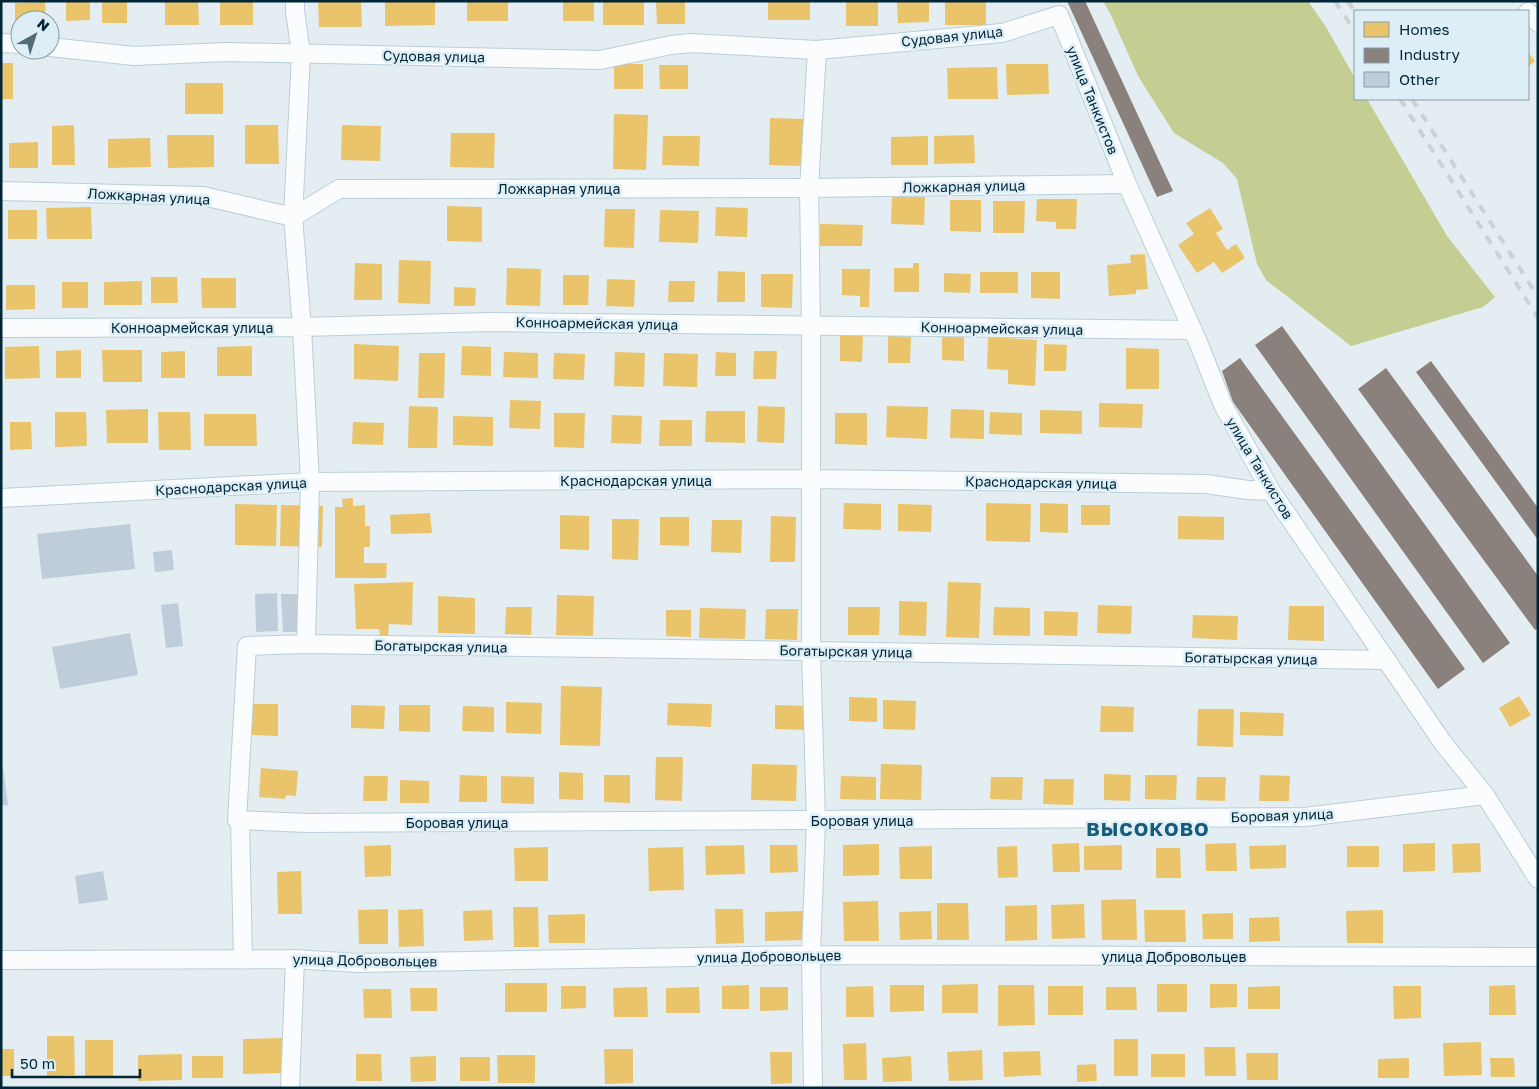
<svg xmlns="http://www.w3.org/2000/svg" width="1539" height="1089" font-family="'Golos Text',sans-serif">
<rect width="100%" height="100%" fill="#e4edf1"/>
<path fill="#c4cd92" d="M1103 1H1308L1326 27 1355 78V99H1367L1447 236 1495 297 1483 307 1351 346 1266 280 1257 264 1237 179 1223 163 1174 133 1138 76 1110 13Z"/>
<path fill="#e9c46a" d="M66 1H90V20L66 21Z
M102 1H127V23H102Z
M165 1H198L199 25H165Z
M220 1H253V25H220Z
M318 1H361L362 27H319Z
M385 1H435V25L385 26Z
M467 1H508V21H467Z
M563 1H594V21H563Z
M603 1H644V25H603Z
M656 1H685V24H657Z
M768 1H810V20H768Z
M846 1H878V26H846Z
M897 1H929V22L898 23Z
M945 1H986V25H945Z
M45 2 46 20H20V26H15V3Z
M1528 52 1535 61 1528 67Z
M1 63H13V99H1Z
M614 64H643V89H614Z
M1006 64H1048L1049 94 1007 95Z
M659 65H688V89H660Z
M997 67 998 99H948L947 68Z
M185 83H223V114H185Z
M614 114 648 115 646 170 613 169Z
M770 118 803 119 802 166 769 165Z
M74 125 75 165H52V126Z
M245 125H278L279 164H245Z
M342 125 381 126 380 161 341 160Z
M451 133H495L494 168 450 167Z
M167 135H214V167L168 168Z
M974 135 975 163 934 164V136Z
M663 136H700L699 166 662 165Z
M928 136V165H891V137Z
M150 138 151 167 108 168V139Z
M38 142V168H9V143Z
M892 197H925L924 225 891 224Z
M1037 199H1077L1076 229H1056V222L1036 221Z
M950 200H981V232L950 231Z
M993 201H1025L1024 233H993Z
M447 206 482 207V242L447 241Z
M91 207 92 239H47L46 208Z
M716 207 748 208 747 237 715 236Z
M1210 208 1223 229 1216 233 1227 250 1236 244 1245 258 1222 273 1214 262 1197 273 1178 245 1194 234 1186 223Z
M605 209H635L634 248 604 247Z
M8 210H37V239H8Z
M660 210 699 211 698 243 659 242Z
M820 224 863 225 862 246H820Z
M1145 254 1148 289 1136 290V294L1109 296 1107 265 1131 263 1130 255Z
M399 260 431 261 430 304 398 303Z
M355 263 382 264V300H354Z
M913 263H919V292H894V268H913Z
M507 268 541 269 540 306 506 305Z
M842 269H870L869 307H860V296L842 295Z
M718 271 745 272V302H717Z
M980 272H1018V293H980Z
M1031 272H1060V299L1031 298Z
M944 273 971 274 970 293 944 292Z
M761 274H793L792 308 761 307Z
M563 275H589L588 305H563Z
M151 277H177L178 303H151Z
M201 278H236V308H202Z
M607 279 635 280 634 307 606 306Z
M142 281V305H104V282Z
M669 281H695L694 302H668Z
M62 282H88V308H62Z
M6 285H35V309L6 310Z
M454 287 476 288 475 306H454Z
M942 334 964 335V361L942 360Z
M840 335H863L862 362 840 361Z
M888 336 911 337 910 363H888Z
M988 337 1037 340 1035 386 1008 384V370L987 369Z
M354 344 399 346 398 381 354 379Z
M1044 344 1067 345 1066 371H1044Z
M39 346 40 378 5 379V347Z
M252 346V376H217V347Z
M462 346 491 347V376L461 375Z
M1126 348 1159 349V389H1126Z
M81 350V378H56V351Z
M102 350H142V382H103Z
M185 351V378H161V352Z
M754 351H777L776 379H753Z
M504 352 538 353V378L503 377Z
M615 352 645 353 644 387 614 386Z
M716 352 736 353V376H715Z
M419 353H445L444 398H418Z
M554 353 585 354 584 380 553 379Z
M664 353 698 354 697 387 663 386Z
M510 400 541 401 540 429 509 428Z
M1099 403 1143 404 1142 428 1099 427Z
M409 406 438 407 437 448H408Z
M758 406 785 407 784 443 757 442Z
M887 406 928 407 927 439 886 437Z
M148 409V443H107L106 410Z
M951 409 984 410V439L950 438Z
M1040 410 1082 411V434L1040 433Z
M706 411H745V443L705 442Z
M55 412H86L87 446 55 447Z
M158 412H190L191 450H159Z
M990 412 1022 413V435L989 434Z
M554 413H585L584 448 554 447Z
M835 413H867V445L835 444Z
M204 414H256L257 446H204Z
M612 415 642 416 641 444 611 443Z
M453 416 493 417V446L453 445Z
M660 420H692V446H659Z
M10 422H31L32 449 10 450Z
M353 422 384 423 383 445 352 444Z
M353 498V506L365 505V526H370V547H364V563H387L386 578H335V507H343L342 499Z
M844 503 881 504V530L843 529Z
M986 503 1031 504 1030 542 986 541Z
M1040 503 1068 504V533L1040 532Z
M235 504 277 505 276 546 235 545Z
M898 504 932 505 931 532 898 531Z
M281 505 323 506 322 547 280 546Z
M1081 505H1110V525H1081Z
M430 513 432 533 391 534 390 515Z
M560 515 589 516V550L560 549Z
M771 516 796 517 795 562H770Z
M1178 516 1224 517V540L1178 539Z
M660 517H689V546L660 545Z
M612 519H639L638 560 612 559Z
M712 520H742L741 553 711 552Z
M413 582 412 625 389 624 388 636H380L379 629H356L354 584Z
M948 582 981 583 979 638 946 637Z
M557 595 594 596 593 636 556 635Z
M438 596 475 598V634L438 633Z
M899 601 927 602 926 636 899 635Z
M1098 605 1132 606 1131 634 1097 633Z
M1289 606H1324V641L1288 640Z
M506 607H532L531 635 505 634Z
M848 607H880L879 635H848Z
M994 607 1030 608V636L993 635Z
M700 608 746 609 745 639 699 638Z
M766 609H798L797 640 765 639Z
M666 610H691V637L666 636Z
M1044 611 1078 612 1077 636 1044 635Z
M1193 615 1238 616 1237 640 1192 638Z
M561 686 602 687 600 746 560 745Z
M1519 696 1531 715 1510 727 1499 708Z
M849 697 877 698V722L849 721Z
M883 700 916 701 915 730 883 729Z
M506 702 542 703 541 734 506 733Z
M668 703 712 704 711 727 667 725Z
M251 704H278V736L251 735Z
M351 705 385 706 384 729 351 728Z
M399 705H430V732L399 731Z
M775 705 807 706V730L775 729Z
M463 706 494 707V732L462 731Z
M1101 706 1134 707 1133 732H1100Z
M1198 709H1234L1233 747 1197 746Z
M1240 712 1284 713 1283 736 1240 735Z
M656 757H683L682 801 655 800Z
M752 764 797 765 796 801 751 800Z
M881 764 922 765 921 800 880 799Z
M261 768 298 771 296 796 286 795 285 799 259 797Z
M559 772 583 773V800L559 799Z
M1104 774 1131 775 1130 801 1104 800Z
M460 775 487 776V802H459Z
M604 775H630V803L604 802Z
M1145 775H1177L1176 800 1145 799Z
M1260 775 1290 776 1289 801H1259Z
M364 776H388L387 801H363Z
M501 776 534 777V804L501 803Z
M841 776 876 777V800L840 799Z
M991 777H1023L1022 800 990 799Z
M1197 777H1226L1225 801 1196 800Z
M1044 779H1074L1073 805 1043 804Z
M400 780 429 781V803H400Z
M1079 843 1080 872H1053L1052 844Z
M1236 843 1237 871H1206L1205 844Z
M1435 843V871L1403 872V844Z
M1480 843 1481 872 1453 873 1452 844Z
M879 844V875L843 876V845Z
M391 845V876L365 877 364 846Z
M744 845 745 874 706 875 705 846Z
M770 845H797L798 872 770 873Z
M1122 845V870H1084V846Z
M1286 845V868L1250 869 1249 846Z
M932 846V879H900L899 847Z
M1017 846 1018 877 998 878 997 847Z
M1347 846H1379V867H1347Z
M548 847V881H515L514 848Z
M683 847 684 890 649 891 648 848Z
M1156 848H1180L1181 878H1156Z
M301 871 302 914H278L277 872Z
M1136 899 1137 940H1102L1101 900Z
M878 901 879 941H844L843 902Z
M937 903H968L969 940H937Z
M1084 904 1085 938 1052 939 1051 905Z
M1037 905V940L1005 941V906Z
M513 907H538L539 947H514Z
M388 909V944H359L358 910Z
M423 909 424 946 399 947 398 910Z
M715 909H743L744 943 716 944Z
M492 910 493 940 464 941 463 911Z
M1144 910H1185L1186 942H1145Z
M1383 910V943H1347L1346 911Z
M803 911V940L765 941V912Z
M931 911 932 939 900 940 899 912Z
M1233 913V939H1203L1202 914Z
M585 914V943H549L548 915Z
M1279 917 1280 941 1249 942V918Z
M505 983H547V1012H505Z
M978 984V1013H942V985Z
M1157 984H1187V1012H1157Z
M1210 984H1237V1007L1210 1008Z
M749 985V1009H722V986Z
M890 985H924V1011L890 1012Z
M998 985H1034L1035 1025 998 1026Z
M1515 985 1516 1015H1489V986Z
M561 986H586V1008L561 1009Z
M873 986 874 1017H846V987Z
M1048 986H1083V1015H1048Z
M1280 986V1009H1248V987Z
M1393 986H1421V1018L1394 1019Z
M647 987 648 1017H614L613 988Z
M699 987 700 1013H666V988Z
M760 987H788V1010L760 1011Z
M1106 987H1136L1137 1010H1106Z
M410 988H437V1011H411Z
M363 989H391L392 1018H364Z
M47 1036H74L75 1075 47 1076Z
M284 1038V1073L243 1074V1039Z
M1114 1039H1138V1076H1114Z
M85 1040H113V1076L85 1077Z
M1481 1042 1482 1075 1444 1076 1443 1043Z
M866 1043 867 1080H844L843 1044Z
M1204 1047H1235L1236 1076H1205Z
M1 1049H14V1076H1Z
M604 1049H633V1083L605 1084Z
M982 1050 983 1080 949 1081 947 1052Z
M1040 1051 1041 1075 1004 1077 1003 1052Z
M770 1052H792V1083L771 1084Z
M1246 1053H1278V1080H1247Z
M182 1054V1080L138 1081V1055Z
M356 1054H381L382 1081H356Z
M1151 1054H1185V1077H1151Z
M497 1055H535V1083H498Z
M192 1056H223V1078H192Z
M436 1056V1081L411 1082 410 1057Z
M911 1056 912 1081 883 1082 882 1058Z
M460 1057H490V1081H460Z
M1409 1058V1078H1378V1059Z
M1490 1058H1514L1515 1077H1491Z
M1096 1064 1097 1081 1077 1082V1065Z"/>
<path fill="#8a817c" d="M1067 1H1085L1173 191 1157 197Z
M1282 326 1510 643 1483 663 1255 345Z
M1240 358 1465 669 1438 689 1233 402 1222 371Z
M1431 361 1538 508V540L1416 372Z
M1386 368 1538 576V628L1535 630 1358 389Z"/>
<path fill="#bfcdda" d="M130 524 135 569 42 579 37 534Z
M172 550 174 570 155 572 153 552Z
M277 593 278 631 256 632 255 594Z
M281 594H303L304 632H283Z
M178 603 183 646 166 648 161 605Z
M130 633 138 675 60 689 52 647Z
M1 767H3L8 805 1 806Z
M103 871 108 900 79 904 75 876Z"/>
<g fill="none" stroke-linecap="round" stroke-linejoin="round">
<g stroke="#b9cfd9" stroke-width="20">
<path id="minor" d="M1528 12 1538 23
M1 43 20 44
M50 47 134 56 226 52 600 60 671 45 691 43 817 50
M1 191 203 196 293 217 339 189 809 188 1127 184
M1 328 302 327 490 322 1193 330
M1 498 310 482 811 479 1206 484 1248 490 1271 491
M306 644 811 651 1387 660
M237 820 307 823 1305 817 1485 795
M1 960 295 959 358 963 811 955 1538 957
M243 960 240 820H237L247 646 306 644 310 482 302 327 293 217 301 54 295 11V1
M290 1088 295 959
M813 1088 811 955 816 821 811 651V326L809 188 817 50 1002 33 1059 15 1127 184 1198 342 1223 405 1271 491 1443 743 1485 795 1538 879"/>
</g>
<use href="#minor" stroke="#fbfcfd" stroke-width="18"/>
<path stroke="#ccd1d3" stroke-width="4" stroke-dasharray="9 9" stroke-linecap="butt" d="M1335 1 1355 32
M1348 1 1355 12
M1400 99 1538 318
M1412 99 1538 297"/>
</g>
<g text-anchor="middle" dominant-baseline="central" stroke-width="5" stroke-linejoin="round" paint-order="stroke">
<g font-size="14" fill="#002637" stroke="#deeef7">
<text transform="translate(952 36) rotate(-6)">Судовая улица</text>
<text transform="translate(434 56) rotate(1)">Судовая улица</text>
<text transform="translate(1093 100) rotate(68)">улица Танкистов</text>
<text transform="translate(964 186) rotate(-1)">Ложкарная улица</text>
<text x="559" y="188">Ложкарная улица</text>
<text transform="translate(149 196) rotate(3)">Ложкарная улица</text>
<text transform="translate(597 323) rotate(1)">Конноармейская улица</text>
<text x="192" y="327">Конноармейская улица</text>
<text transform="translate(1002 328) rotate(1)">Конноармейская улица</text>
<text transform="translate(1260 468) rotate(59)">улица Танкистов</text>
<text x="636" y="480">Краснодарская улица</text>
<text transform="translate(1041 482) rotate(1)">Краснодарская улица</text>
<text transform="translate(231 486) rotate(-3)">Краснодарская улица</text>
<text transform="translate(441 646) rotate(1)">Богатырская улица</text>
<text transform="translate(846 651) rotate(1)">Богатырская улица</text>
<text transform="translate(1251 658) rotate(1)">Богатырская улица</text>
<text transform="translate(1282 815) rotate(-2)">Боровая улица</text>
<text x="862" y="820">Боровая улица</text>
<text x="457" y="822">Боровая улица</text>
<text transform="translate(769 956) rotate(-1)">улица Добровольцев</text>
<text x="1174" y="956">улица Добровольцев</text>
<text transform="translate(365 960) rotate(1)">улица Добровольцев</text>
</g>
<g font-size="19" font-weight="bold" letter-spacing="1" fill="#165b7b" stroke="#deeef7">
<text x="1148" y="828">ВЫСОКОВО</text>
</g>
</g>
<rect width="1539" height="1089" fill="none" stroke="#002637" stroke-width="5"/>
<rect x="1354" y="10" width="175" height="90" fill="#deeef7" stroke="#859eaa"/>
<rect x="1364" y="22" width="25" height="15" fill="#e9c46a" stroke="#859eaa"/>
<text x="1399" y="35" font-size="15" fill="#002637">Homes</text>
<rect x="1364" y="48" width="25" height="15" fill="#8a817c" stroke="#859eaa"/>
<text x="1399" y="60" font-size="15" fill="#002637">Industry</text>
<rect x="1364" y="72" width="25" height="15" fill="#bfcdda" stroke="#859eaa"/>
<text x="1399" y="85" font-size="15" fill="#002637">Other</text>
<g transform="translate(35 35) rotate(39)"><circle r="24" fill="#deeef7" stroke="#859eaa"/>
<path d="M0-4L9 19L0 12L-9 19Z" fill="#506c78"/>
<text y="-8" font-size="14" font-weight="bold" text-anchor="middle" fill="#002637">N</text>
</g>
<path d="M12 1069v8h128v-8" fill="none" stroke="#002637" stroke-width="2.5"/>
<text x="20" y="1069" font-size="15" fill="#002637" stroke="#deeef7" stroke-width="4" paint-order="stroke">50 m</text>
</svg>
